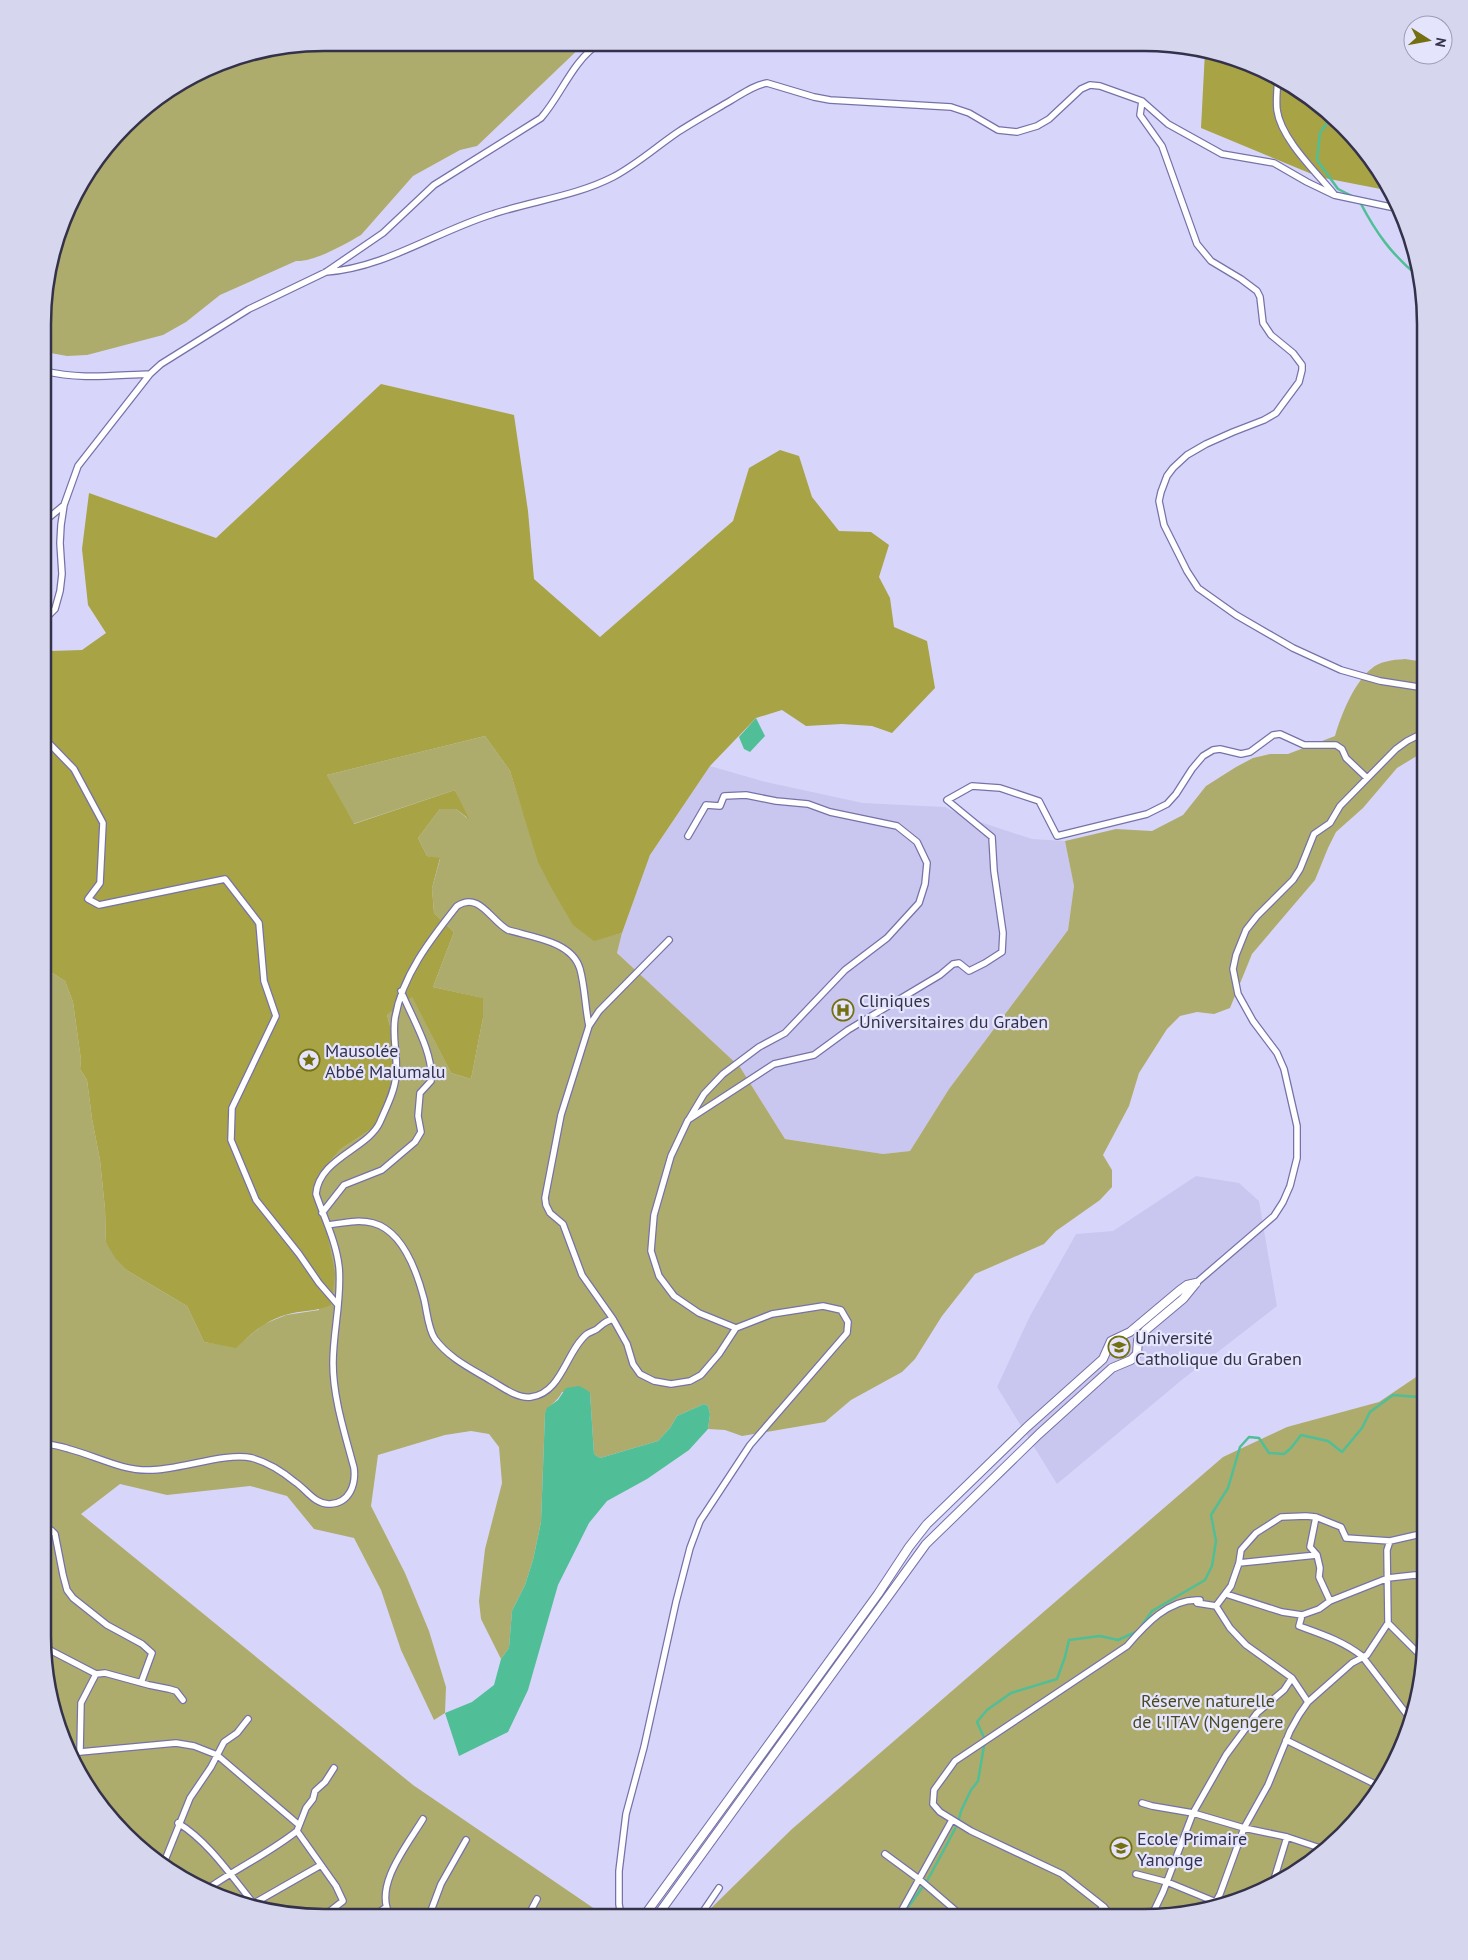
<svg xmlns="http://www.w3.org/2000/svg" width="1468" height="1960" font-family="'PT Sans',sans-serif">
<rect width="100%" height="100%" fill="#d7d6fa"/>
<path fill="#c9c7ef" d="M710 766 766 782 863 803 945 807 968 818 1032 839 1065 841 1074 886 1068 930 949 1089 910 1151 883 1154 785 1139 740 1067 617 953 622 933 650 855Z
M1196 1176 1239 1183 1259 1201 1277 1306 1183 1379 1057 1484 997 1387 1030 1316 1076 1234 1113 1231Z"/>
<path fill="#aeac6c" d="M324 43H585L477 146 460 150 413 176 361 235C345 244 315 262 296 261L220 295 186 322 163 335 87 355 67 356 45 352V287L80 184 139 112 233 58Z
M1405 659 1425 662V751L1397 768 1363 808 1336 832 1328 848 1315 880 1252 954 1230 1008 1214 1014 1197 1012 1180 1016 1167 1029 1139 1073 1129 1106 1103 1155 1112 1170V1187L1100 1200 1056 1231 1044 1244 975 1274 942 1316 915 1359 902 1372 851 1400 825 1422 742 1436 725 1430 708 1429 710 1414 708 1406 704 1404 677 1416 670 1428 658 1441 600 1458 594 1454 590 1393 562 1392C558 1401 550 1404 545 1413L541 1522 533 1560 525 1585 512 1611 509 1648 501 1659 481 1619 479 1601 485 1549 502 1483 499 1447 489 1434 471 1431 445 1435 378 1455 371 1506 405 1573 429 1631 446 1687 445 1713 434 1720 401 1650 381 1590 354 1538 314 1529 287 1496 250 1486 167 1495 120 1484 81 1514 413 1785 605 1916 288 1915 217 1896 168 1870 113 1822 72 1761 52 1708 43 1636 44 959 46 969 65 981 73 1002 81 1060 80 1069 87 1080 92 1119 100 1160 105 1209 106 1243 128 1271 187 1306 204 1342 236 1347 264 1324 286 1315 319 1310 317 1203 314 1185 319 1174 341 1149 376 1126 395 1044 387 1015 412 996 451 1073 471 1079 483 1018 482 998 433 987 454 932 434 913 432 888 440 859 427 856 418 838 440 809H456L467 818 455 790 353 824 327 775 485 736 510 771 523 812 594 940 622 933 617 953 740 1067 785 1139 883 1154 910 1151 949 1089 1068 930 1074 886 1065 841 1116 829 1152 831 1183 815 1206 786 1236 767 1253 758 1270 754H1288L1335 736C1341 715 1354 683 1371 669 1380 661 1392 660 1405 659Z
M1425 1371V1654L1411 1726 1378 1792 1330 1847 1269 1888 1216 1908 1144 1917 703 1916 792 1829 1223 1457 1287 1427 1379 1402Z"/>
<path fill="#a8a345" d="M1205 51 1252 64 1315 101 1356 139 1391 191 1319 177 1201 128Z
M381 384 514 415 528 511 534 579 600 637 733 521 749 468 780 450 799 456 812 497 839 531 871 532 889 545 879 577 890 598 894 627 927 641 935 688 892 733 872 726 842 724 806 726 782 710 756 718 710 766 650 855 622 933 594 941 573 925 552 889 538 862 510 771 485 736 327 775 354 824 455 790 469 819 456 809H440L418 838 427 856 440 858 432 888 434 913 454 932 433 987 483 998V1018L471 1079 451 1073 412 997 387 1015 395 1044 397 1076 376 1126 341 1149 319 1174 314 1185 317 1203 327 1233 335 1274 331 1305C316 1312 301 1310 285 1315 265 1321 251 1334 236 1348L204 1342 187 1306 128 1271 116 1259 106 1243 105 1209 100 1160 92 1119 87 1080 80 1069 81 1060 73 1002 65 981 46 969 44 959V655L50 651 82 650 106 633 88 605 82 549 89 493 216 538Z"/>
<path fill="#50be96" d="M756 718 765 736 750 752 744 749 739 737Z
M579 1386 587 1390 590 1393 594 1454 600 1458 658 1441 670 1428 677 1416 704 1404 708 1406 710 1414 708 1429 689 1450 647 1479 607 1501 589 1523 558 1585 528 1690 508 1732 459 1756 445 1713 472 1702 494 1685 501 1659 509 1648 512 1611 525 1585 533 1560 541 1522 545 1413 547 1408 558 1400 566 1388Z"/>
<g fill="none" stroke-linecap="round" stroke-linejoin="round">
<path stroke="#50be96" stroke-width="2.5" d="M1332 116 1320 133 1317 160 1338 189 1352 196
M1360 202C1376 233 1392 255 1419 277
M901 1917 927 1881 946 1846 958 1823 961 1811 971 1790 978 1781 985 1740 977 1722 987 1710 1011 1693 1057 1679 1065 1657 1069 1640 1100 1636 1118 1640 1138 1631 1152 1611 1205 1580 1212 1566 1216 1541 1211 1515 1228 1488 1240 1447 1249 1437 1259 1438 1269 1453 1284 1454 1291 1448 1301 1435 1328 1441 1342 1452 1362 1428 1370 1412 1393 1395 1418 1397 1425 1389"/>
<g stroke="#7672a9" stroke-width="8">
<path id="minor" d="M1278 79C1277 89 1276 100 1277 110 1281 139 1316 172 1334 194
M1142 101 1140 115 1162 146 1197 244 1211 261 1241 279 1257 291 1260 297 1263 323 1271 335 1293 353 1302 365V370L1299 382 1276 413 1264 420 1233 432 1206 444 1187 455 1173 468 1167 476 1161 492 1159 501 1164 525 1187 571 1198 588 1236 615 1293 648 1341 670 1380 681 1425 688
M326 272C385 268 437 231 493 214 532 201 576 196 613 177 636 165 656 147 678 132 695 121 713 111 730 101 742 94 754 85 767 83L814 97 830 100 951 107 969 113 998 130 1017 132 1037 126 1049 119 1081 89 1090 85 1100 86 1142 101 1168 124 1222 154 1274 163 1307 182 1334 195 1400 209
M45 371C79 380 115 375 150 374
M45 521 64 505
M44 620 55 609 60 591 62 574 60 543 61 525 64 505 78 466 150 374 161 364 249 309 326 272 383 233 434 185 541 118C562 94 572 61 600 43
M44 738 74 769 103 823 100 883 88 899 99 905 225 879 259 923 264 981 276 1016 232 1108 231 1140 256 1200 299 1254 319 1283 338 1305
M688 836 706 805 720 806 724 796 746 795 776 801 808 804 830 812 897 826 917 842 927 863 925 884 919 903 887 938 845 970 785 1033 759 1047 723 1074 704 1094 689 1119
M322 1213 344 1185 382 1170 415 1142 421 1132 418 1116 420 1093 431 1081C434 1053 412 1018 401 991
M328 1225C343 1223 358 1219 373 1223 403 1231 417 1272 424 1299 427 1311 428 1329 435 1339 449 1358 470 1368 490 1380 501 1386 517 1399 531 1397 562 1393 566 1351 587 1334 590 1332 594 1331 597 1329 603 1324 605 1321 613 1319
M1196 1283 1274 1216 1283 1202 1290 1186 1297 1158V1126L1284 1069 1277 1053 1253 1021 1238 994 1233 969 1236 955 1246 930 1257 916 1293 880 1300 869 1314 834 1330 823 1340 806 1396 749 1407 741 1425 732
M736 1328 699 1313 674 1296 659 1276 651 1251 654 1215 671 1156 688 1120 774 1064 814 1055 848 1030 940 975 953 964 959 963 969 971 985 963 1002 952 1003 933 994 871 992 837 947 800 972 786 1000 788 1039 801 1057 836 1147 814 1167 804 1176 794 1192 769 1203 756 1213 750 1220 749 1241 754 1250 752 1273 735 1280 734 1304 745H1336L1342 749 1346 758 1366 777
M43 1443C52 1445 61 1446 69 1449 96 1456 122 1471 150 1470 180 1470 225 1452 252 1458 267 1462 283 1472 295 1482 306 1489 315 1505 330 1504 350 1503 356 1484 354 1468 345 1434 333 1398 333 1363 333 1331 342 1299 339 1267 336 1241 324 1218 316 1194 319 1158 368 1149 380 1122 386 1108 395 1091 396 1075 398 1056 392 1038 395 1018 402 976 430 940 457 906 479 891 491 921 508 930 531 937 572 941 580 969 585 987 585 1007 589 1026
M1316 1517 1310 1547 1317 1555 1320 1568 1319 1577 1330 1601
M43 1527 51 1530 55 1534 63 1575 67 1590 73 1598 107 1625 142 1644 152 1653 141 1683
M1239 1563 1317 1555
M1226 1594 1282 1612 1302 1615 1319 1609 1330 1601 1388 1578 1415 1575 1425 1577
M1216 1606 1230 1628 1246 1645 1292 1678 1308 1702
M1302 1615 1299 1626C1321 1634 1343 1641 1362 1656L1412 1721
M1388 1623 1424 1659
M44 1647 96 1674 105 1673 149 1685 169 1689 176 1691 183 1700
M1286 1740 1381 1787
M80 1752 81 1703 96 1674
M70 1755 80 1752 176 1743 194 1746 217 1755 299 1825
M1142 1803 1152 1806 1193 1813 1244 1828 1287 1837 1326 1850
M178 1823C208 1841 232 1877 254 1904
M885 1854 919 1879 963 1917
M163 1865 190 1798 211 1767 224 1742 237 1733 248 1719
M1136 1874 1167 1882 1223 1905
M1272 1886 1287 1837
M206 1890C235 1869 268 1854 297 1831
M251 1905 321 1865
M1212 1909 1220 1894 1244 1828 1268 1785 1290 1731 1299 1715 1308 1702 1352 1663 1367 1655 1388 1623 1387 1550 1390 1541
M325 1915 343 1901 336 1886 297 1831 306 1808 313 1799 315 1791 325 1782 334 1768
M375 1915 385 1908
M390 1915C373 1886 408 1844 423 1819
M429 1916 441 1884 466 1840
M528 1916 537 1899
M621 1916 619 1904V1871L626 1814 644 1747 676 1602 690 1548 700 1521 750 1445 847 1333 848 1322 841 1310 823 1306 772 1314 736 1328 719 1354 701 1375 690 1381 671 1384 654 1381 640 1374 633 1364 627 1344 613 1319 582 1275 563 1224 550 1213 546 1205 545 1198 561 1115 589 1026 599 1011 669 940
M700 1916 719 1888
M898 1917 952 1820
M1092 1917 1104 1907
M1112 1917 1104 1907 1062 1874 971 1831 940 1812 933 1804 934 1790 955 1761 1127 1646C1145 1625 1169 1598 1200 1600L1197 1603 1216 1606 1231 1586 1239 1563 1241 1550 1256 1533 1267 1526 1281 1517 1306 1516 1316 1517 1341 1527 1346 1538 1390 1541 1425 1533
M1151 1917 1163 1892 1193 1813 1226 1755 1257 1713 1284 1690 1292 1678"/>
</g>
<g stroke="#7672a9" stroke-width="10">
<path id="tertiary" d="M644 1916 878 1594 909 1547 927 1524 1027 1427 1103 1359 1111 1341 1130 1332 1180 1290 1187 1285 1196 1283
M657 1916 926 1544 1039 1434 1112 1368 1131 1360 1137 1354 1138 1340 1146 1330 1183 1299 1196 1283"/>
</g>
<use href="#minor" stroke="#fff" stroke-width="5.5"/>
<use href="#tertiary" stroke="#fff" stroke-width="8"/>
</g>
<defs>
<g id="hospital-ring" transform="scale(1.125)"><circle r="9.5" fill="#e5e4fd" stroke="#746f10" stroke-width="1.5"/><path d="M-5-5h3v3.5h4V-5h3V5h-3V1.5h-4V5h-3Z" fill="#746f10"/></g>
<g id="sight-ring" transform="scale(1.125)"><circle r="9.5" fill="#e5e4fd" stroke="#746f10" stroke-width="1.5"/><path d="M0-6L1.8-2.2L6-1.7L2.9 1.2L3.7 5.4L0 3.3L-3.7 5.4L-2.9 1.2L-6-1.7L-1.8-2.2Z" fill="#746f10"/></g>
<g id="university-ring" transform="scale(1.125)"><circle r="9.5" fill="#e5e4fd" stroke="#746f10" stroke-width="1.5"/><path d="M0-5L7-2L0 1L-7-2ZM-4 1L0 2.5L4 1V4Q0 6-4 4Z" fill="#746f10"/></g>
<g id="school-ring" transform="scale(1.125)"><circle r="9.5" fill="#e5e4fd" stroke="#746f10" stroke-width="1.5"/><path d="M0-5L7-2L0 1L-7-2ZM-4 1L0 2.5L4 1V4Q0 6-4 4Z" fill="#746f10"/></g>
</defs>
<g fill-rule="evenodd">
<use href="#hospital-ring" x="843" y="1010"/>
<use href="#sight-ring" x="309" y="1060"/>
<use href="#university-ring" x="1119" y="1347"/>
<use href="#school-ring" x="1121" y="1848"/>
</g>
<g text-anchor="middle" dominant-baseline="central" stroke-width="4.5" stroke-linejoin="round" paint-order="stroke">
<g font-size="18" fill="#34324a" stroke="#e5e4fd" text-anchor="start">
<text x="859" y="1000">Cliniques<tspan x="859" dy="21">Universitaires du Graben</tspan></text>
<text x="325" y="1050">Mausolée<tspan x="325" dy="21">Abbé Malumalu</tspan></text>
<text x="1135" y="1337">Université<tspan x="1135" dy="21">Catholique du Graben</tspan></text>
<text x="1137" y="1838">Ecole Primaire<tspan x="1137" dy="21">Yanonge</tspan></text>
</g>
<g font-size="18" fill="#494820" stroke="#e5e4fd">
<text x="1208" y="1700">Réserve naturelle<tspan x="1208" dy="21">de l'ITAV (Ngengere</tspan></text>
</g>
</g>
<path d="M0 0H1468V1960H0ZM324 51H1144A273 273 0 0 1 1417 324V1636A273 273 0 0 1 1144 1909H324A273 273 0 0 1 51 1636V324A273 273 0 0 1 324 51Z" fill="#d7d6ef" fill-rule="evenodd"/>
<path fill="none" stroke="#34324a" stroke-width="2.5" d="M324 51H1144A273 273 0 0 1 1417 324V1636A273 273 0 0 1 1144 1909H324A273 273 0 0 1 51 1636V324A273 273 0 0 1 324 51Z"/>
<g transform="translate(1428 40) rotate(101)"><circle r="24" fill="#e5e4fd" stroke="#9e9db5"/>
<path d="M0-4L9 19L0 12L-9 19Z" fill="#746f10"/>
<text y="-8" font-size="14" font-weight="bold" text-anchor="middle" fill="#34324a">N</text>
</g>
</svg>
